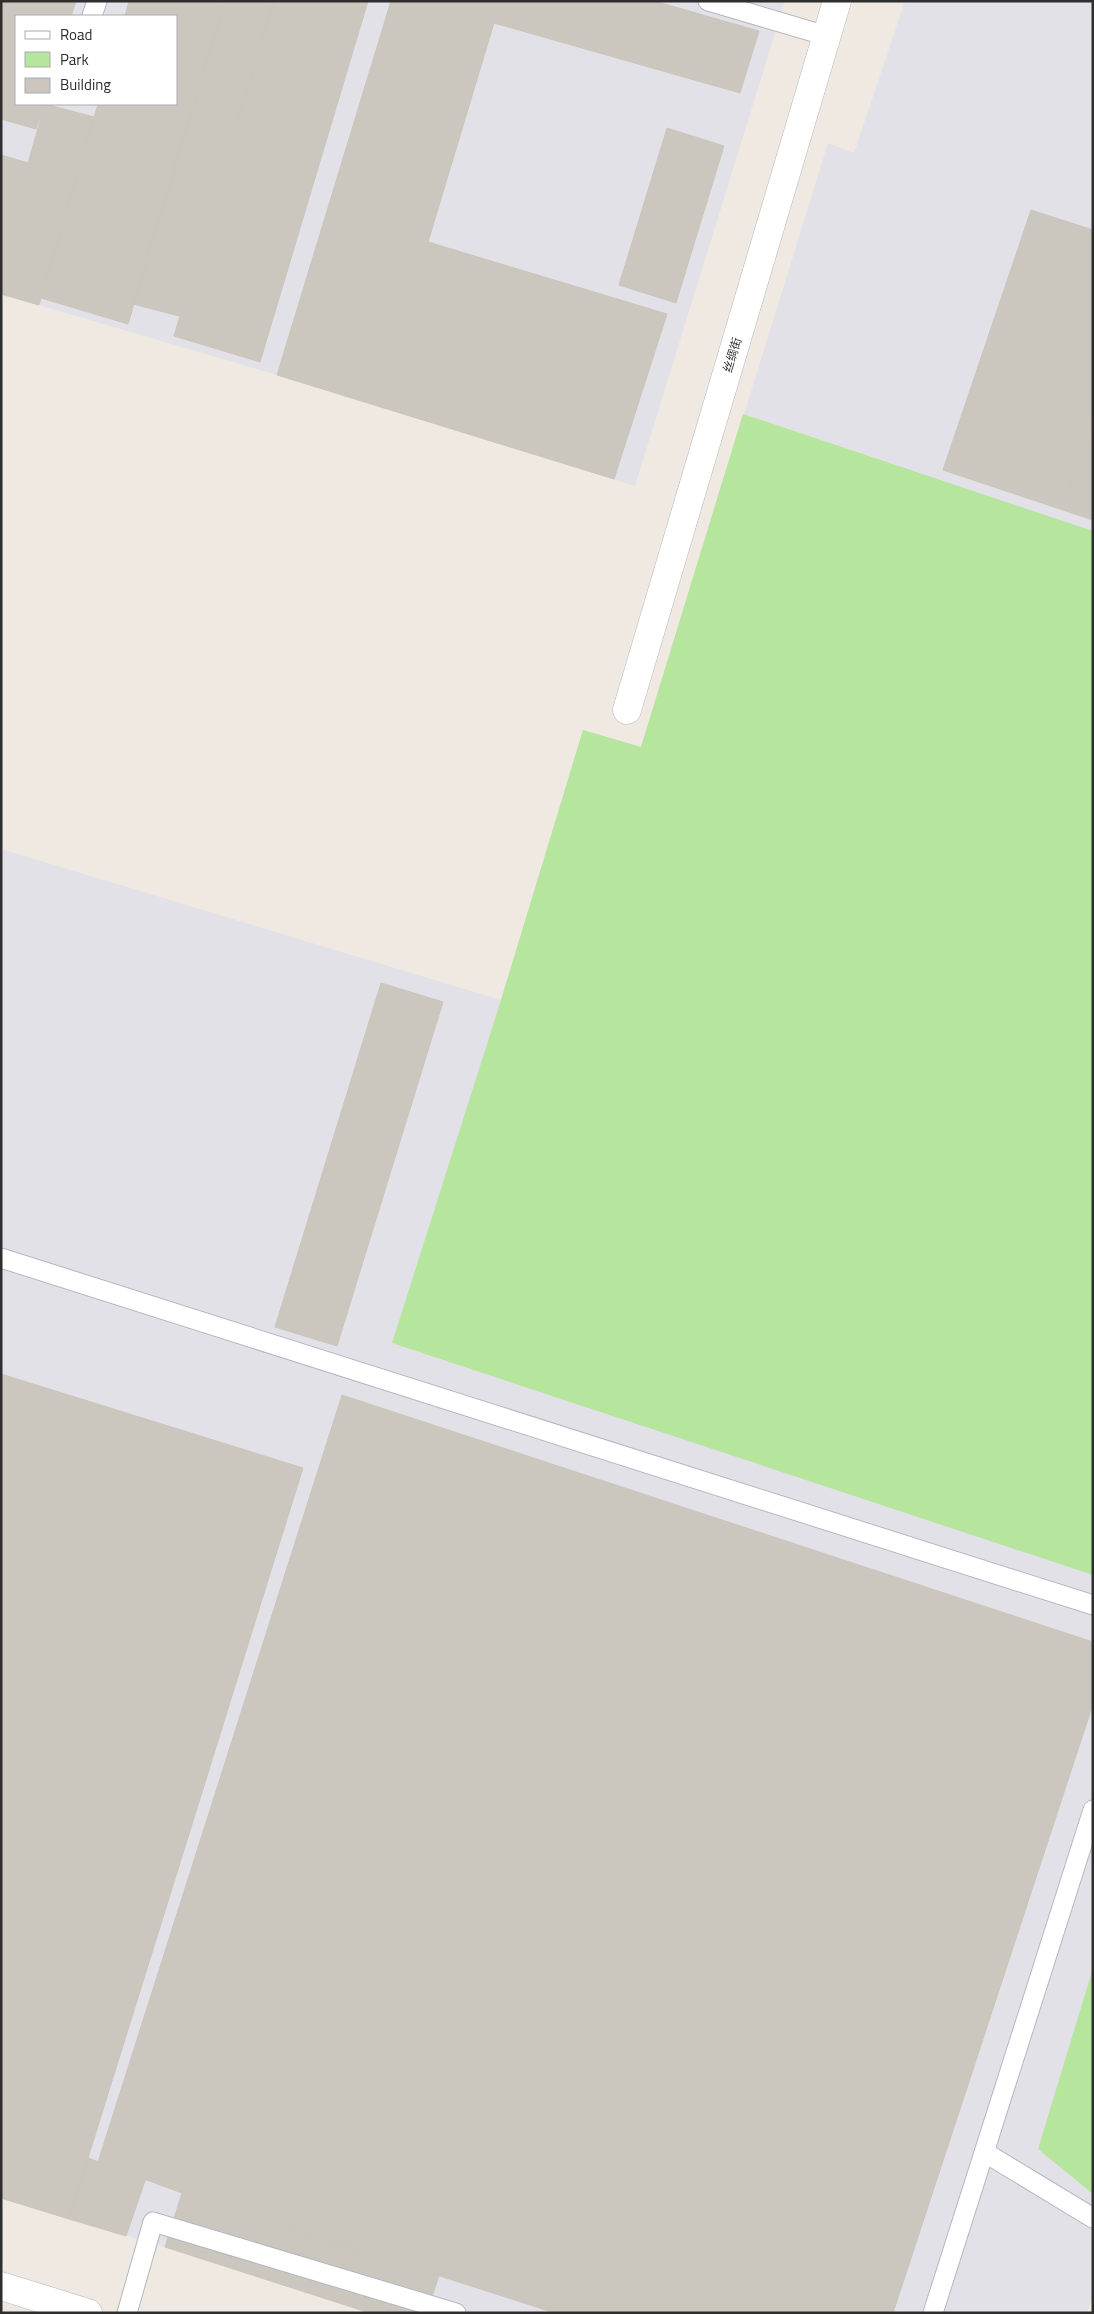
<svg xmlns="http://www.w3.org/2000/svg" width="1094" height="2314" font-family="'Titillium Web','Noto Sans SC',sans-serif">
<rect width="100%" height="100%" fill="#efe9e1"/>
<path fill="#e3e1e8" fill-rule="evenodd" d="M1 1H785L635 486 277 375 1 294ZM16 16H176V104H16Z
M905 1H1093V2294L1087 2313H370L165 2247 1 2198V849L501 1000 583 730 641 747 828 143 854 153Z"/>
<path fill="#b6e59e" d="M743 414 1093 531V1575L392 1343 501 1000 583 730 641 747Z
M1093 1968V2194L1038 2149Z"/>
<path fill="#cbc7bf" stroke="#cbc5ba" d="M1 1H76L71 16H16V104H45L36 129 1 119Z
M129 1H225L128 324 41 298 98 104H176V16H125Z
M225 1H274L179 316 133 304Z
M274 1H368L260 362 174 336Z
M391 1H654L759 31 740 93 494 23 428 242 667 314 614 479 277 375Z
M45 104 94 117 39 305 1 294V155L28 163Z
M667 128 724 146 676 303 619 285Z
M1031 210 1093 230V421L1063 510 943 470Z
M1093 421V520L1063 510Z
M381 983 443 1002 337 1346 275 1327Z
M1 1374 303 1468 69 2219 1 2198Z
M342 1395 1093 1642V1704L893 2313H555L182 2193 98 2162Z
M88 2158 146 2178 126 2236 69 2219Z
M182 2193 439 2275 427 2313H370L165 2247Z"/>
<g fill="none" stroke-linecap="round" stroke-linejoin="round">
<g stroke="#b4b7c1" stroke-width="21">
<path id="lane" d="M708 1 827 36
M92 16 97 1
M1 1258 1093 1605
M984 2152 1093 2218
M127 2313 153 2222 456 2313
M933 2313 1093 1810"/>
</g>
<g stroke="#b4b7c1" stroke-width="29">
<path id="street" d="M627 710 837 1"/>
</g>
<g stroke="#b4b7c1" stroke-width="29">
<path id="secondary" d="M1 2286 88 2313"/>
</g>
<use href="#lane" stroke="#fff" stroke-width="19"/>
<use href="#street" stroke="#fff" stroke-width="28"/>
<use href="#secondary" stroke="#fff" stroke-width="28"/>
</g>
<g text-anchor="middle" dominant-baseline="central" stroke-width="5" stroke-linejoin="round" paint-order="stroke">
<g font-size="12" fill="#2e2e2e" stroke="#fff">
<text transform="translate(732 355) rotate(-73)">丝绸街</text>
</g>
</g>
<rect width="1094" height="2314" fill="none" stroke="#2e2e2e" stroke-width="5"/>
<rect x="15" y="15" width="162" height="90" fill="#ffffff" stroke="#ababab"/>
<rect x="25" y="31" width="25" height="8" fill="#ffffff" stroke="#ababab"/>
<text x="60" y="40" font-size="15" fill="#2e2e2e">Road</text>
<rect x="25" y="52" width="25" height="15" fill="#b6e59e" stroke="#ababab"/>
<text x="60" y="65" font-size="15" fill="#2e2e2e">Park</text>
<rect x="25" y="78" width="25" height="15" fill="#cbc7bf" stroke="#ababab"/>
<text x="60" y="90" font-size="15" fill="#2e2e2e">Building</text>
</svg>
